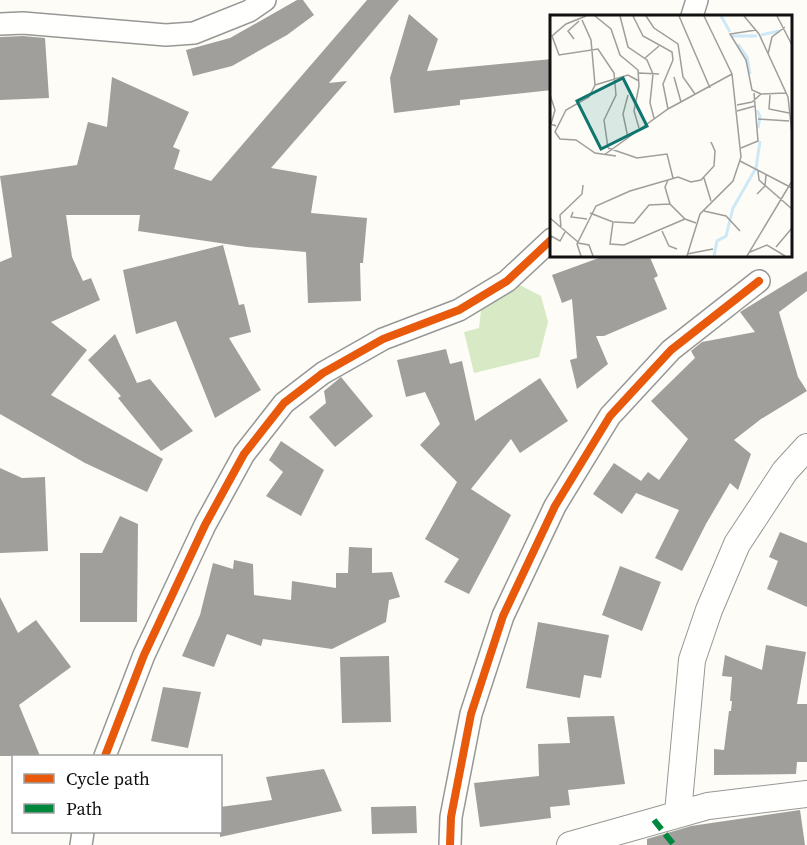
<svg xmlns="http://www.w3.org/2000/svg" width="807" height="845" font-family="'Source Serif 4',serif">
<rect width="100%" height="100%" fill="#fdfcf7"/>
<path fill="#d8eac5" d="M510 280 541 296 548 322 539 357 474 373 464 332 479 328 482 301Z"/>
<path fill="#a19f9c" d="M297 0H303L314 15 287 35 232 66 193 76 186 50 230 38Z
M367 0H399L329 83 347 81 271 168 317 176 311 213 367 218 363 263H360L361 301 308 303 306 252 247 247 138 231 140 215H66L72 257 83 281 91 278 100 300 51 322 87 350 51 395 163 459 147 492 85 463 0 414V262L12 257 0 176 77 165 88 122 107 127 112 77 189 112 173 147 180 150 174 169 211 181Z
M409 14 438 39 427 71 552 59V90L460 100V105L394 113 390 78Z
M23 36 45 38 49 98 0 100V37Z
M223 245 239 305 244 304 251 332 229 338 261 390 215 418 176 321 136 334 123 270Z
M607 255H649L658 276 654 278 667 309 604 336H596L608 364 577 389 570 360 577 358 572 299 562 303 552 275Z
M807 271V291L779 312 798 377 807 391 761 419 734 440 751 454 738 490 730 483 706 524 682 571 655 558 679 510 636 493 622 514 593 494 614 463 641 481 648 472 659 480 688 439 651 401 695 358 691 351 702 342 755 332 740 312Z
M115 334 137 383 150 379 193 431 161 451 118 398 121 396 88 360Z
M446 349 450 364 462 361 475 421 540 378 568 421 520 453 511 439 471 489 511 515 469 594 444 582 459 559 425 539 457 482 420 445 440 424 425 392 406 397 397 360Z
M341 377 373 416 335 447 309 417 326 403 324 391Z
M281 441 324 470 301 516 266 496 283 472 269 460Z
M0 468 22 478 45 477 48 551 0 553Z
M120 516 138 524 137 622H80V553H102Z
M780 532 807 543V607L767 589 778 561 769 557Z
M349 547 372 548V573L392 572 400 597 389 600 386 622 332 649 263 639 261 646 227 634 214 667 182 656 200 615 213 563 233 569 234 560 253 564 254 595 291 600 292 581 336 588V573H348Z
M620 566 661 582 642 631 602 615Z
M0 597 18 633 36 620 71 667 19 705 40 756H0Z
M538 622 609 635 601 678 584 675 580 698 526 688Z
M766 645 806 652 797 704H807V762H797L796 774 714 775V749L724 750 729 711H731L732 701H730L732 677 722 676 725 655 762 670Z
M389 656 391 722 342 723 340 657Z
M163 687 201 692 188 748 151 741Z
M614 716 625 784 568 790 570 805 550 807 551 818 480 827 474 783 539 776 538 744 570 743 567 717Z
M324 769 342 811 220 837V807L272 800 266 777Z
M416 806 417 833 372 834 371 807Z
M800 810 805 845H647V839L691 826Z"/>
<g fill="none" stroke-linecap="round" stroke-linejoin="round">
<g stroke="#979795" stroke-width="24">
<path id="minor" d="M692 16 697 0
M0 24 23 23 166 35 194 33 249 11 265 0
M105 756 144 655 205 525 244 454 284 403 323 373 383 339 459 310 507 281 552 239
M81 845 83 832
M450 845 451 817 471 714 503 616 555 506 610 416 671 350 759 281"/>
</g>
<g stroke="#979795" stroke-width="28">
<path id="tertiary" d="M678 813 692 660 709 610 737 544 785 471 807 447
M570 845 708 806 807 794"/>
</g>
<use href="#minor" stroke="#fffffe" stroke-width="21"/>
<use href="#tertiary" stroke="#fffffe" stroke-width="26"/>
<path stroke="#00873e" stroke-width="6" stroke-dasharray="12 6" stroke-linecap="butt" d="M654 820 674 845"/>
<g stroke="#fff" stroke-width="11">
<path id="cycleway" d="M105 756 144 655 205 525 244 454 284 403 323 373 383 339 459 310 507 281 552 239
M450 845 451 817 471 714 503 616 555 506 610 416 671 350 759 281"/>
</g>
<use href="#cycleway" stroke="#e8590c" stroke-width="8"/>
</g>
<g transform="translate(550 15)">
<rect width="242" height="242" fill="#fdfcf7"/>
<path fill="none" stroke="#cde8f7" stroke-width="3" d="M171 1 180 17M211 20 229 16M182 21H207M188 29 197 42 200 59M207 95 210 102 208 113M164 241 167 226 176 221 183 193 206 153 210 126"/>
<path fill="none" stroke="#9f9e9b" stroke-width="1.5" d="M36 1 16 9 2 21 9 40 48 34 64 58 66 80 54 105 58 133M45 1 61 14 70 40 88 55 89 71 84 96 89 113M70 1 78 32 97 45 103 59 100 88 104 103M83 1 93 21 122 37 123 45 113 69 118 94M96 1 104 13 128 29 133 62 145 79M129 1 160 73M194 1 209 19 238 82 242 119M227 1 242 30M32 5 41 25 45 70 39 82 16 95 5 117 10 124 26 125 45 138 66 141M206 15 180 19 196 45 202 75 211 79 236 78M24 24 18 16 29 6M218 39 222 22 235 12M95 43 109 31M89 58 109 59M124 62 131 87M45 70 78 60 89 66M0 80 5 95 1 109 6 111M220 80 219 94 239 98M187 90 202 87 211 79M187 96 205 91M208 104 239 106M78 123 73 99 78 80M58 133 87 143 117 139 123 163M191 133 208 126 204 78M54 140 118 94 182 59M190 146 242 173M208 156 209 165 242 194M154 163 161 186M118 165 115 172 120 189 135 204 146 208M207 179 215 171 216 160M154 196 176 201 190 216M23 197 21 202 37 204M40 198 63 207 60 229 74 230 135 204M0 203 28 227M64 207 84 208 99 190 120 189M11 213 10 200 32 179 33 170M112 216 119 231 127 234M0 228 1 221 10 226 15 217M28 228 39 230 43 241M226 232 242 213M200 237 217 230 235 241M137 239 163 234M31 241 27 229 46 191 80 176 128 162 141 167 151 165 164 151 165 136 161 127M137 241 150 199 183 166 191 142 182 59 154 1M197 241 242 166"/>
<path fill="#0f766e" fill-opacity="0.15" stroke="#0f766e" stroke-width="3" d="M73 63 97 111 51 134 27 86Z"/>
<rect width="242" height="242" fill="none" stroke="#111" stroke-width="3"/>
</g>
<rect x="12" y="755" width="210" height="78" fill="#ffffff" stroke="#a0a0a0" stroke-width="1.5"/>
<rect x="24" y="774" width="30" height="9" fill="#e8590c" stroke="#a0a0a0" stroke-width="1.5"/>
<text x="66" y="785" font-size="18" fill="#111111">Cycle path</text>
<rect x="24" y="804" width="30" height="9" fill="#00873e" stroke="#a0a0a0" stroke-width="1.5"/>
<text x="66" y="815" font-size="18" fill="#111111">Path</text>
</svg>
